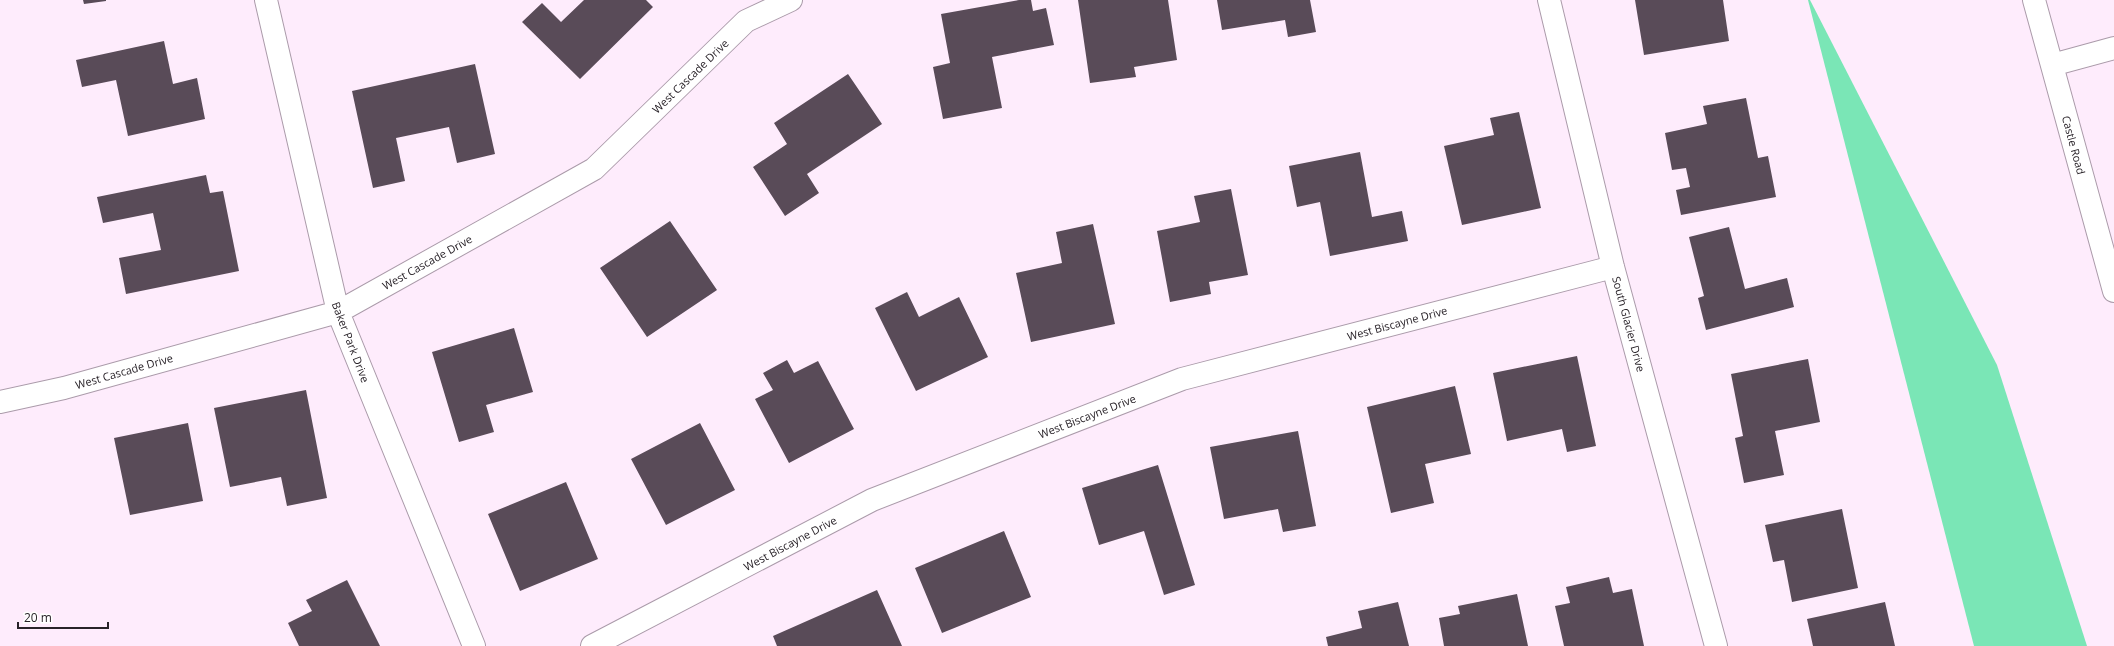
<svg xmlns="http://www.w3.org/2000/svg" width="2114" height="646" font-family="'Open Sans',sans-serif">
<rect width="100%" height="100%" fill="#feecfc"/>
<path fill="#7ae6b6" d="M1808 0H1810L1997 365 2087 646H1974Z"/>
<path fill="#594b58" d="M83 0H106V1L84 4Z
M584 0H646L653 7 580 79 522 22 542 3 561 22Z
M1019 0H1031L1033 11 1046 8 1054 45 992 57 1002 108 943 119 933 67 950 63 941 14Z
M1078 0H1168L1177 60 1134 67 1136 77 1090 83Z
M1217 0H1310L1316 32 1288 37 1285 20 1222 30Z
M1635 0H1723L1729 41 1644 55Z
M164 41 173 84 197 78 205 119 128 136 116 80 82 87 76 60Z
M475 64 495 154 457 163 449 127 396 138 405 181 373 188 352 91Z
M848 74 882 124 807 174 819 193 785 216 753 167 787 144 774 123Z
M1746 98 1758 158 1768 156 1776 197 1681 215 1676 190 1690 187 1686 168 1672 170 1665 133 1707 124 1703 106Z
M1519 112 1541 208 1462 225 1444 146 1494 135 1490 118Z
M1360 152 1372 217 1402 211 1408 241 1330 256 1320 202 1297 207 1289 166Z
M206 175 210 193 223 191 239 271 126 294 119 258 161 250 153 213 103 223 97 197Z
M1231 189 1248 275 1209 282 1211 294 1170 302 1157 231 1200 222 1194 196Z
M670 221 717 290 647 337 600 268Z
M1093 224 1115 324 1031 342 1016 273 1062 263 1056 232Z
M1729 227 1745 289 1787 278 1794 307 1706 330 1698 298 1704 296 1689 237Z
M907 292 919 317 959 297 988 357 916 391 875 308Z
M514 328 533 392 486 405 494 432 459 442 432 352Z
M1577 356 1596 446 1567 452 1562 429 1507 441 1493 373Z
M1808 359 1820 422 1775 431 1784 475 1744 483 1735 438 1743 436 1731 374Z
M787 360 794 373 818 361 854 429 789 463 755 399 773 390 763 373Z
M1455 386 1471 454 1425 464 1434 503 1391 513 1367 407Z
M306 390 327 498 287 506 281 477 230 487 214 408Z
M188 423 203 501 130 515 114 438Z
M700 423 735 490 666 525 631 459Z
M1298 431 1316 526 1283 532 1278 509 1224 519 1210 447Z
M1158 465 1195 585 1164 595 1144 531 1099 545 1082 488Z
M566 482 598 559 520 591 488 514Z
M1842 509 1858 588 1792 602 1784 560 1773 562 1765 525Z
M1004 531 1031 597 942 633 915 568Z
M1609 577 1613 593 1632 589 1644 646H1564L1555 606 1570 603 1566 587Z
M347 580 380 646H299L288 623 312 611 306 600Z
M877 590 902 646H777L773 636Z
M1517 594 1528 646H1444L1439 618 1460 614 1458 606Z
M1398 602 1409 646H1328L1326 637 1362 628 1358 611Z
M1885 602 1895 646H1813L1807 619Z"/>
<g fill="none" stroke-linecap="round" stroke-linejoin="round">
<g stroke="#ab9baa" stroke-width="24">
<path id="minor" d="M266 0 338 312 474 646
M1549 0 1613 267 1716 646
M2034 0 2114 291
M2052 65 2114 48
M0 402 64 388 338 312 594 169 746 21 791 0
M592 646 872 500 1182 379 1613 267"/>
</g>
<use href="#minor" stroke="#fff" stroke-width="22"/>
</g>
<g text-anchor="middle" dominant-baseline="central" stroke-width="4" stroke-linejoin="round" paint-order="stroke">
<g font-size="11" fill="#282228" stroke="#fff">
<text transform="translate(690 76) rotate(-44)">West Cascade Drive</text>
<text transform="translate(2074 145) rotate(75)">Castle Road</text>
<text transform="translate(427 262) rotate(-29)">West Cascade Drive</text>
<text transform="translate(1397 323) rotate(-15)">West Biscayne Drive</text>
<text transform="translate(1629 324) rotate(75)">South Glacier Drive</text>
<text transform="translate(351 342) rotate(69)">Baker Park Drive</text>
<text transform="translate(124 371) rotate(-16)">West Cascade Drive</text>
<text transform="translate(1087 416) rotate(-21)">West Biscayne Drive</text>
<text transform="translate(790 543) rotate(-28)">West Biscayne Drive</text>
</g>
</g>
<path d="M18 622v6h90v-6" fill="none" stroke="#282228" stroke-width="2"/>
<text x="24" y="622" font-size="12" fill="#282228" stroke="#ffffff" stroke-width="3" paint-order="stroke">20 m</text>
</svg>
